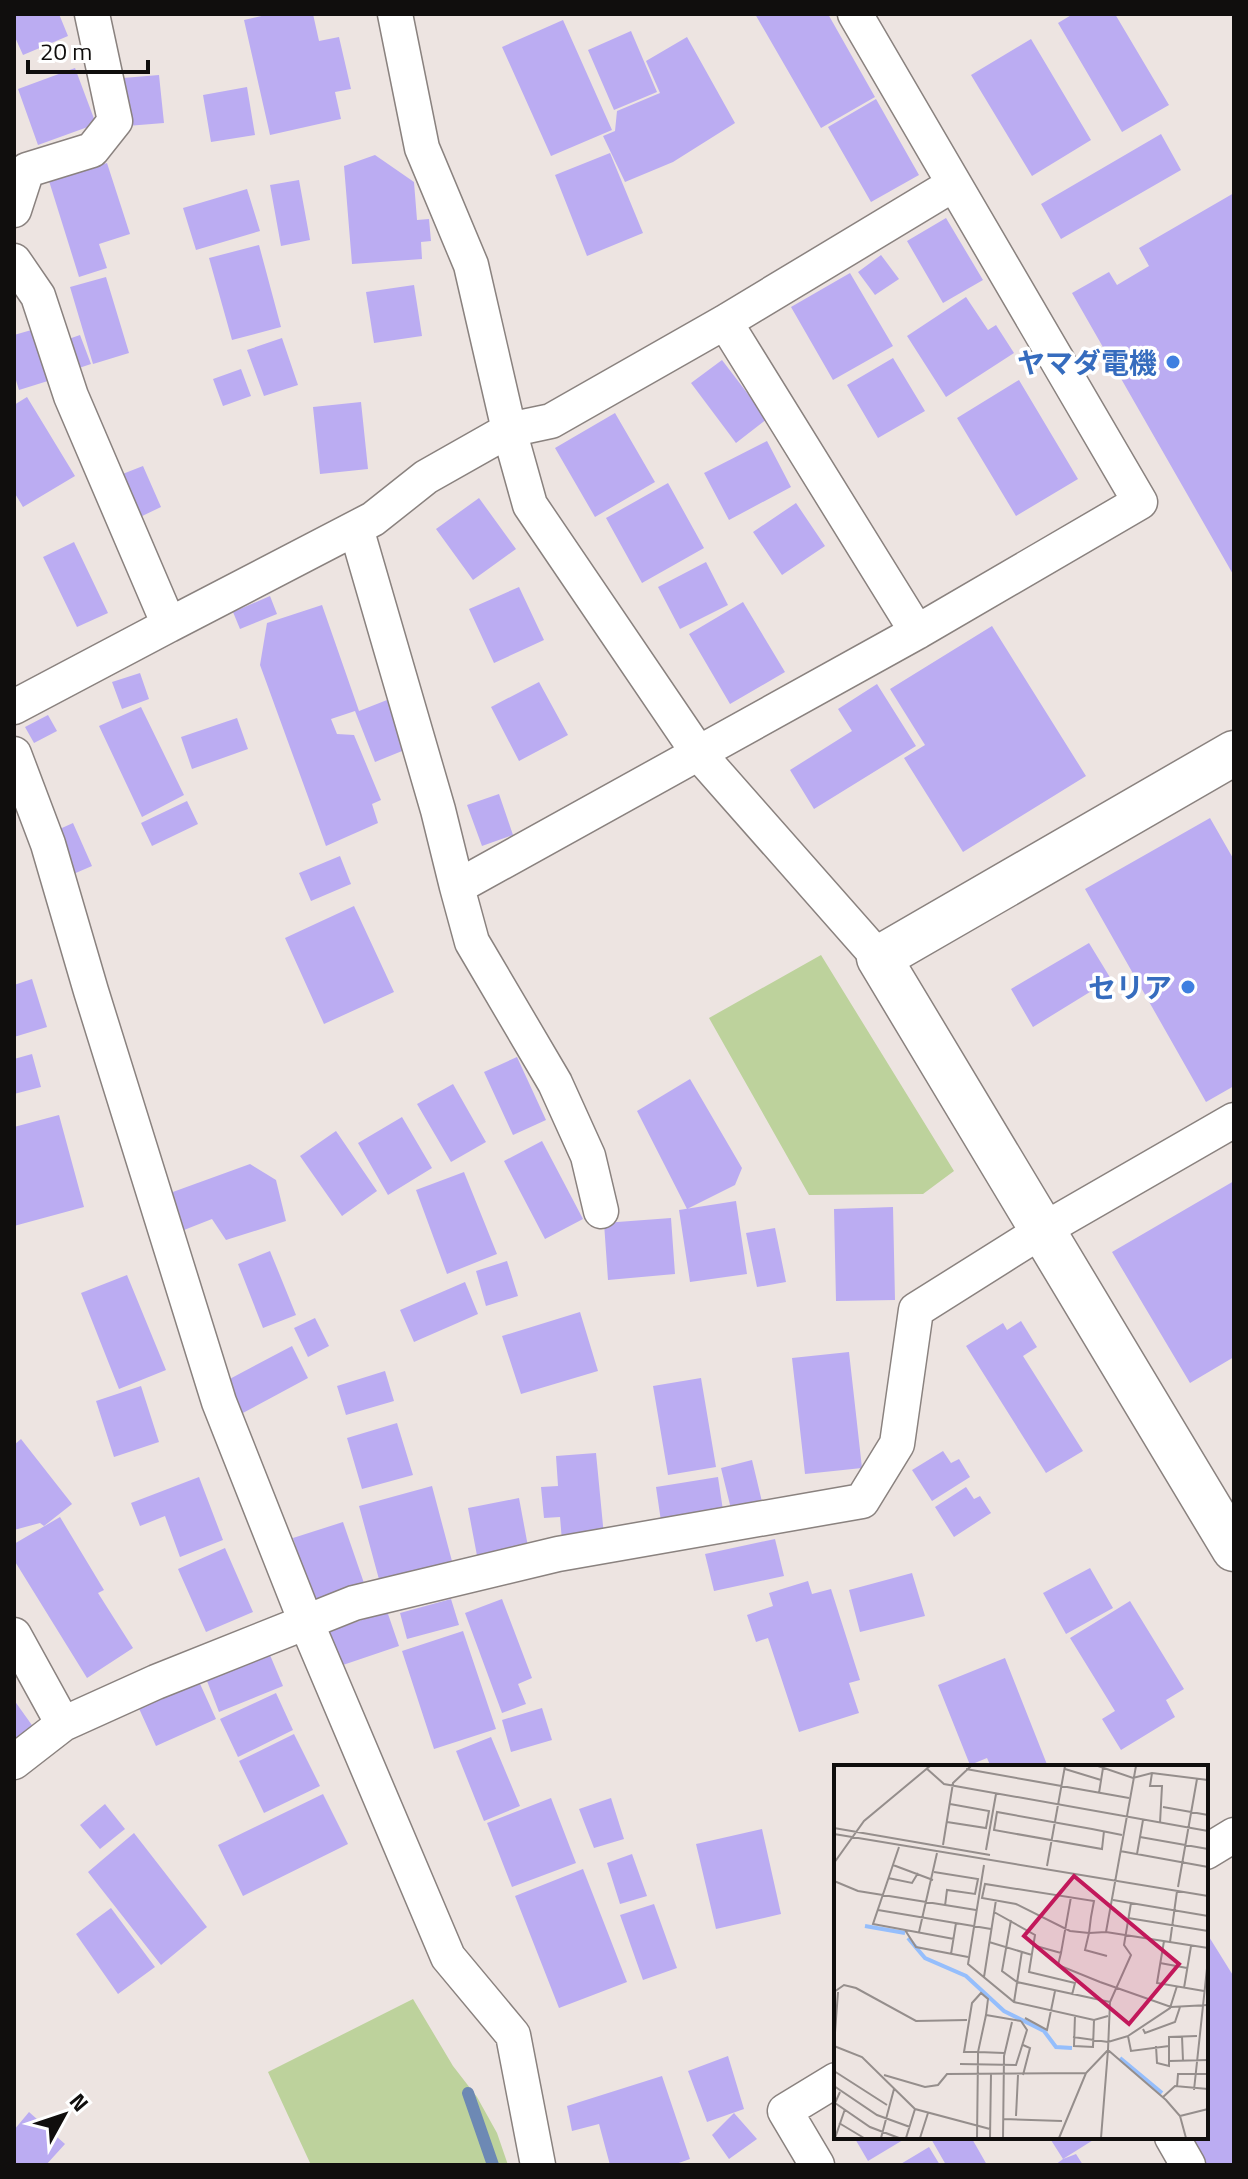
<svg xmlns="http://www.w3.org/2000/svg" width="1248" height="2179" font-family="'Titillium Web','Noto Sans JP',sans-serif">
<rect width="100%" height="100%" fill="#ede4e1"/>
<path fill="#bdd29c" d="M821 955 954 1171 923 1194 809 1195 709 1018Z
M413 1999 453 2066 477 2097 497 2133 508 2165H311L268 2072Z"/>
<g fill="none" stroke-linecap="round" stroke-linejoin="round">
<path stroke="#6d89b4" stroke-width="12" d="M468 2093 493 2165"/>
</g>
<path fill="#bbacf2" d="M14 14H59L68 36 23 55 14 35Z
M270 14H313L319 41 339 37 351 89 335 92 341 119 270 135 244 20Z
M755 14H828L875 97 821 128Z
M1073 14H1115L1169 105 1122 132 1058 23Z
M563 20 612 130 551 156 502 47Z
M631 31 657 92 614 110 588 50Z
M687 37 735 123 673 162 625 182 603 136 615 131 617 111 660 93 646 61Z
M1031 39 1091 140 1032 176 971 75Z
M75 68 96 124 38 145 18 89Z
M159 75 164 123 127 126 123 78Z
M247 87 255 135 211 142 203 95Z
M876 99 919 175 871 202 828 127Z
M1161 134 1181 170 1061 239 1041 204Z
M610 153 643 233 587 256 555 175Z
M375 155 414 182 417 220 429 219 431 241 421 242 422 259 352 264 344 166Z
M107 163 130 234 99 244 107 268 79 277 49 181Z
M299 180 310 240 281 246 270 185Z
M247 189 260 231 196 250 183 208Z
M1234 193V576L1072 293 1109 272 1117 285 1149 266 1139 248Z
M946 218 983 280 943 303 907 241Z
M259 245 281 327 232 340 209 258Z
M881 255 899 279 875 295 858 272Z
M850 273 893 346 833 380 791 307Z
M106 277 129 353 93 364 70 287Z
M414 285 422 336 374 343 366 292Z
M966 297 988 330 996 325 1014 353 946 397 907 336Z
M35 329 51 380 19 390 14 374V335Z
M80 335 91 364 70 371 60 342Z
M282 338 298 385 264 396 247 350Z
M893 358 925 411 878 438 847 385Z
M722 360 767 419 736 443 691 383Z
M241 369 251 396 223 406 213 379Z
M1019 380 1078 479 1016 516 957 418Z
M27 397 75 476 23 507 14 492V405Z
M361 402 368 469 320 474 313 407Z
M615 413 655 482 595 517 555 448Z
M767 441 791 487 729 520 704 473Z
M143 466 161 507 138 518 120 475Z
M668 483 704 548 642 583 606 518Z
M479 498 516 549 473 580 436 529Z
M796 503 825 546 782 575 753 532Z
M74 542 108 613 77 627 43 557Z
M706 562 728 605 680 629 658 587Z
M519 587 544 640 494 663 469 609Z
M270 596 277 614 240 629 233 612Z
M743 602 785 672 730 704 689 634Z
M322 605 359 711 387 700 407 749 375 762 355 711 331 719 337 734 354 735 381 800 372 804 378 823 326 846 260 665 267 623Z
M992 626 1086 776 963 852 904 758 925 745 890 689Z
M140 673 149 699 122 709 112 682Z
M539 682 568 735 519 761 491 707Z
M877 684 916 746 814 809 790 770 852 731 838 709Z
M141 707 184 795 142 817 99 726Z
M48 715 57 731 34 743 25 727Z
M237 718 248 749 192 769 181 737Z
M499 794 513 835 482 846 467 805Z
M187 801 198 824 152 846 141 823Z
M1210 818 1234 860V1086L1206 1102 1085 889Z
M73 823 92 866 71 875 53 832Z
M340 856 351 884 311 901 299 873Z
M354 906 394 992 324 1024 285 938Z
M1089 943 1111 979 1033 1027 1011 989Z
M32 979 47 1027 14 1037V985Z
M32 1054 41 1087 14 1094V1059Z
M517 1057 546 1120 513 1135 484 1072Z
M690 1079 742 1168 735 1185 687 1209 637 1111Z
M453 1084 486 1142 451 1162 417 1104Z
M59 1115 84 1207 14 1226V1127Z
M402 1117 432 1168 388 1195 358 1143Z
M336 1131 377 1191 342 1216 300 1156Z
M542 1141 583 1219 545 1239 504 1161Z
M250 1164 276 1180 286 1221 226 1240 212 1219 184 1230 170 1193Z
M464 1172 497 1254 447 1274 416 1190Z
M1234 1181V1357L1190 1383 1112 1252Z
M736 1201 747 1274 690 1282 679 1210Z
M893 1207 895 1300 836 1301 834 1209Z
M671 1218 675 1274 608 1280 604 1223Z
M775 1228 786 1282 757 1287 746 1233Z
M270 1251 296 1315 263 1328 238 1264Z
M507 1261 518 1296 486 1306 476 1271Z
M127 1275 166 1370 119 1389 81 1293Z
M465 1282 478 1314 414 1342 400 1310Z
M580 1312 598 1371 521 1394 502 1336Z
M315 1318 329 1346 308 1357 294 1328Z
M1021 1321 1037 1347 1023 1356 1083 1451 1046 1473 966 1346 1003 1323 1007 1330Z
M292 1346 308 1378 241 1414 224 1382Z
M849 1352 862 1468 805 1474 792 1358Z
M385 1371 394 1401 346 1415 337 1386Z
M701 1378 716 1467 668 1475 653 1386Z
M141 1386 159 1442 114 1457 96 1401Z
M397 1423 413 1475 362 1489 347 1438Z
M21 1439 72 1504 44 1526 40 1523 14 1530V1445Z
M943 1451 951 1463 959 1459 970 1477 932 1501 912 1470Z
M596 1453 604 1536 562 1541 560 1517 544 1518 541 1487 558 1486 556 1456Z
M752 1460 763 1506 732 1513 721 1468Z
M199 1477 223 1540 180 1557 165 1516 140 1526 131 1503Z
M718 1477 724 1517 662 1528 656 1487Z
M432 1486 453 1565 380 1583 359 1506Z
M966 1487 974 1499 980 1496 991 1513 954 1537 935 1507Z
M519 1498 529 1552 478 1561 468 1508Z
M60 1517 104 1590 98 1593 133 1648 87 1678 14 1560V1544Z
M343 1522 365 1586 314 1603 293 1538Z
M775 1539 784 1576 714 1591 705 1554Z
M225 1548 253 1612 206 1632 178 1569Z
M1090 1568 1113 1608 1066 1634 1043 1593Z
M912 1573 925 1616 860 1632 849 1590Z
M808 1581 812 1594 831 1589 860 1680 849 1683 859 1713 799 1732 768 1638 756 1642 747 1615 773 1606 769 1593Z
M451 1599 459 1625 407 1639 400 1613Z
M502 1599 532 1678 518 1684 526 1704 502 1713 465 1613Z
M1130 1601 1184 1689 1166 1700 1175 1717 1121 1750 1102 1719 1115 1711 1070 1638Z
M387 1611 399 1646 340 1666 328 1632Z
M463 1631 496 1729 434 1749 402 1651Z
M270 1655 283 1686 219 1712 207 1681Z
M1005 1658 1048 1767H991L987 1758 970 1765 938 1685Z
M196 1675 216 1719 156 1746 136 1702Z
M276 1693 293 1730 238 1757 220 1719Z
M14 1700 39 1735 14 1753Z
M542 1708 552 1740 511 1752 502 1720Z
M294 1734 320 1786 264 1813 239 1761Z
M491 1737 520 1806 484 1821 456 1751Z
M323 1794 348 1844 243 1896 218 1845Z
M551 1798 576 1863 512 1887 487 1823Z
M611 1798 624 1839 594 1848 579 1809Z
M105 1804 125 1829 100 1849 80 1825Z
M762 1829 781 1914 716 1929 696 1844Z
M134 1833 207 1927 161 1965 88 1872Z
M632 1854 647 1896 620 1904 607 1863Z
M583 1869 627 1982 559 2008 515 1896Z
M654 1904 677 1968 643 1980 620 1915Z
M111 1908 155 1967 118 1994 76 1934Z
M1206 1932 1234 1977V2165H1205L1188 2137H1206Z
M728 2056 744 2109 707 2122 688 2071Z
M662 2076 690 2159 673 2165H610L599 2124 572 2131 567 2106Z
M29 2112 65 2144 46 2165H14V2130Z
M734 2113 757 2139 729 2159 712 2135Z
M854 2137H908L868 2161Z
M930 2137H971L987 2165H946Z
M1049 2137H1098L1063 2159Z
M929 2147 940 2165H899Z
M1076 2154 1083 2165H1055L1063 2159Z"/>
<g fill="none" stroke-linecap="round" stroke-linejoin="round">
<g stroke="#8a827f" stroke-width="37">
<path id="street" d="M395 14 422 148 471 265 509 430 530 505 699 754 879 958
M14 210 27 170 92 150 115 121 92 14
M14 261 38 296 71 396 169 625 373 519 426 477 509 430 551 421 725 322 954 184
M725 322 917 632
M356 528 438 810 457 887
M14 707 169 625
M14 754 48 844 91 991 219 1402 306 1622 448 1957 513 2035 538 2165
M601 1211 588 1156 555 1083 472 942 457 887 917 632 1140 502 855 14
M14 1635 63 1724
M14 1762 63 1724 156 1682 354 1603 558 1554 862 1501 897 1444 916 1310 1043 1230 1234 1120
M1206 1852 1234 1835
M1172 2137 1188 2165
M817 2165 785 2111 836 2080"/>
</g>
<g stroke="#8a827f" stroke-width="47">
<path id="secondary" d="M1234 753 879 958 1234 1549"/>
</g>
<use href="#street" stroke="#fff" stroke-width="34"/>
<use href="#secondary" stroke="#fff" stroke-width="44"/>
</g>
<g fill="#3f7fe0" stroke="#fff" stroke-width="3">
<circle cx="1173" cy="362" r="8"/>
<circle cx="1188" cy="987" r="8"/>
</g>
<g text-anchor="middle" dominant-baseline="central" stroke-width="7" stroke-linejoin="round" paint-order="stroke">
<g font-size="28" font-weight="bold" fill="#366cbe" stroke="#fff" text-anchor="end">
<text x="1157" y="362">ヤマダ電機</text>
<text x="1172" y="987">セリア</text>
</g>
</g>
<g transform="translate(834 1765)">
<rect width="374" height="374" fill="#ede4e1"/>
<path fill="none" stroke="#95befc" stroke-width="4" d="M31 161 71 168M74 173 91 193 132 211 170 246 210 266 222 282 238 283M286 293 328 328"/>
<path fill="none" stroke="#958e8c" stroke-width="2" d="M264 1 299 13 318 8 374 15M92 3 110 19 374 66M132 4 295 33M231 4 267 15M318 8 316 21H328L326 58M265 28 269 3M329 42 374 50M113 57 152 63 155 46 116 39M0 63 156 90M270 66 268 84 160 65 163 47 258 64 288 70M0 69 374 131M306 72 374 84M109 80 119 18 137 1M65 82 39 159 120 174M152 85 162 29M286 86 374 102M303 89 309 55M0 98 30 56 96 1M59 100 99 115M150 100 134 199 180 237 260 255 274 251M213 101 231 1M100 107 144 114 141 129 113 125 111 141M54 113 78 118 84 108M0 116 24 126 142 145M344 122 363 14M279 135 374 151M44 145 157 164M160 147 201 170 195 207 241 218 238 230M294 153 374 166M177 155 168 206 183 217 276 237M71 165 82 182 134 192M85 167 103 88M272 167 302 1M330 176 323 218 370 226M155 177 198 190M336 177 343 126M202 181 227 188 237 132M227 188 224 200 266 217 337 242 374 240M117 189 122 158M273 191 251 185 255 168 257 152 260 136 151 119 148 133 182 139 236 166 255 168 272 167 374 183M326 198 353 203M150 212 162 135M350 223 357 181M0 227 10 220 22 223 82 256 133 255M180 237 188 186M152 250 187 256M241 250 240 281 259 282 260 255M191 253 213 265 221 226M309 264 311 268 341 257 346 242M294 271 336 243 343 221M348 271 349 296M239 272 274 277 294 271 297 286 335 281M189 280 196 283 189 310M0 281 28 292 81 344 156 364M0 281 4 227M322 281 323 298 335 301V272L363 271M274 285 332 335 346 351 352 373M335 296 374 295M126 299 182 300 193 265 187 256M0 306 53 340M50 310 91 322 104 320 113 309 252 308M0 321 43 350 76 362M343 322 344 309H374M360 325 374 194M6 327 1 338 36 362 65 373M329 332 341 321 374 324M182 351 184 310M346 351 374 344M169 354 228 356M5 358 30 373M1 373 11 344M47 373 60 324M72 373 81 344M86 373 94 348M143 373 144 291V287L152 250 154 234 147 228 138 238 130 287H144L170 288M156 373 157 309M169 373 170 291 178 257M225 373 252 308 274 285 276 237 297 190 290 180 297 138M267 373 274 285"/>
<path fill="#c2185b" fill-opacity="0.15" stroke="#c2185b" stroke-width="4" d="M240 111 345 199 295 259 190 171Z"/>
<rect width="374" height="374" fill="none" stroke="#100e0d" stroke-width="4"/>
</g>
<rect width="1248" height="2179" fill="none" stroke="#100e0d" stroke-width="32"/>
<g transform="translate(64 2115) rotate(50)" stroke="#ffffff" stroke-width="6" paint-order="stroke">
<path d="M0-6L14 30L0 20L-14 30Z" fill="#100e0d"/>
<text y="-12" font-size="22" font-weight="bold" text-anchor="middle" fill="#100e0d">N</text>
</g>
<path d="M28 60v12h120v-12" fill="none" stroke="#100e0d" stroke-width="4"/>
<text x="40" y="60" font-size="24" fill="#100e0d" stroke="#ffffff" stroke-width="6" paint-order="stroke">20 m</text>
</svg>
